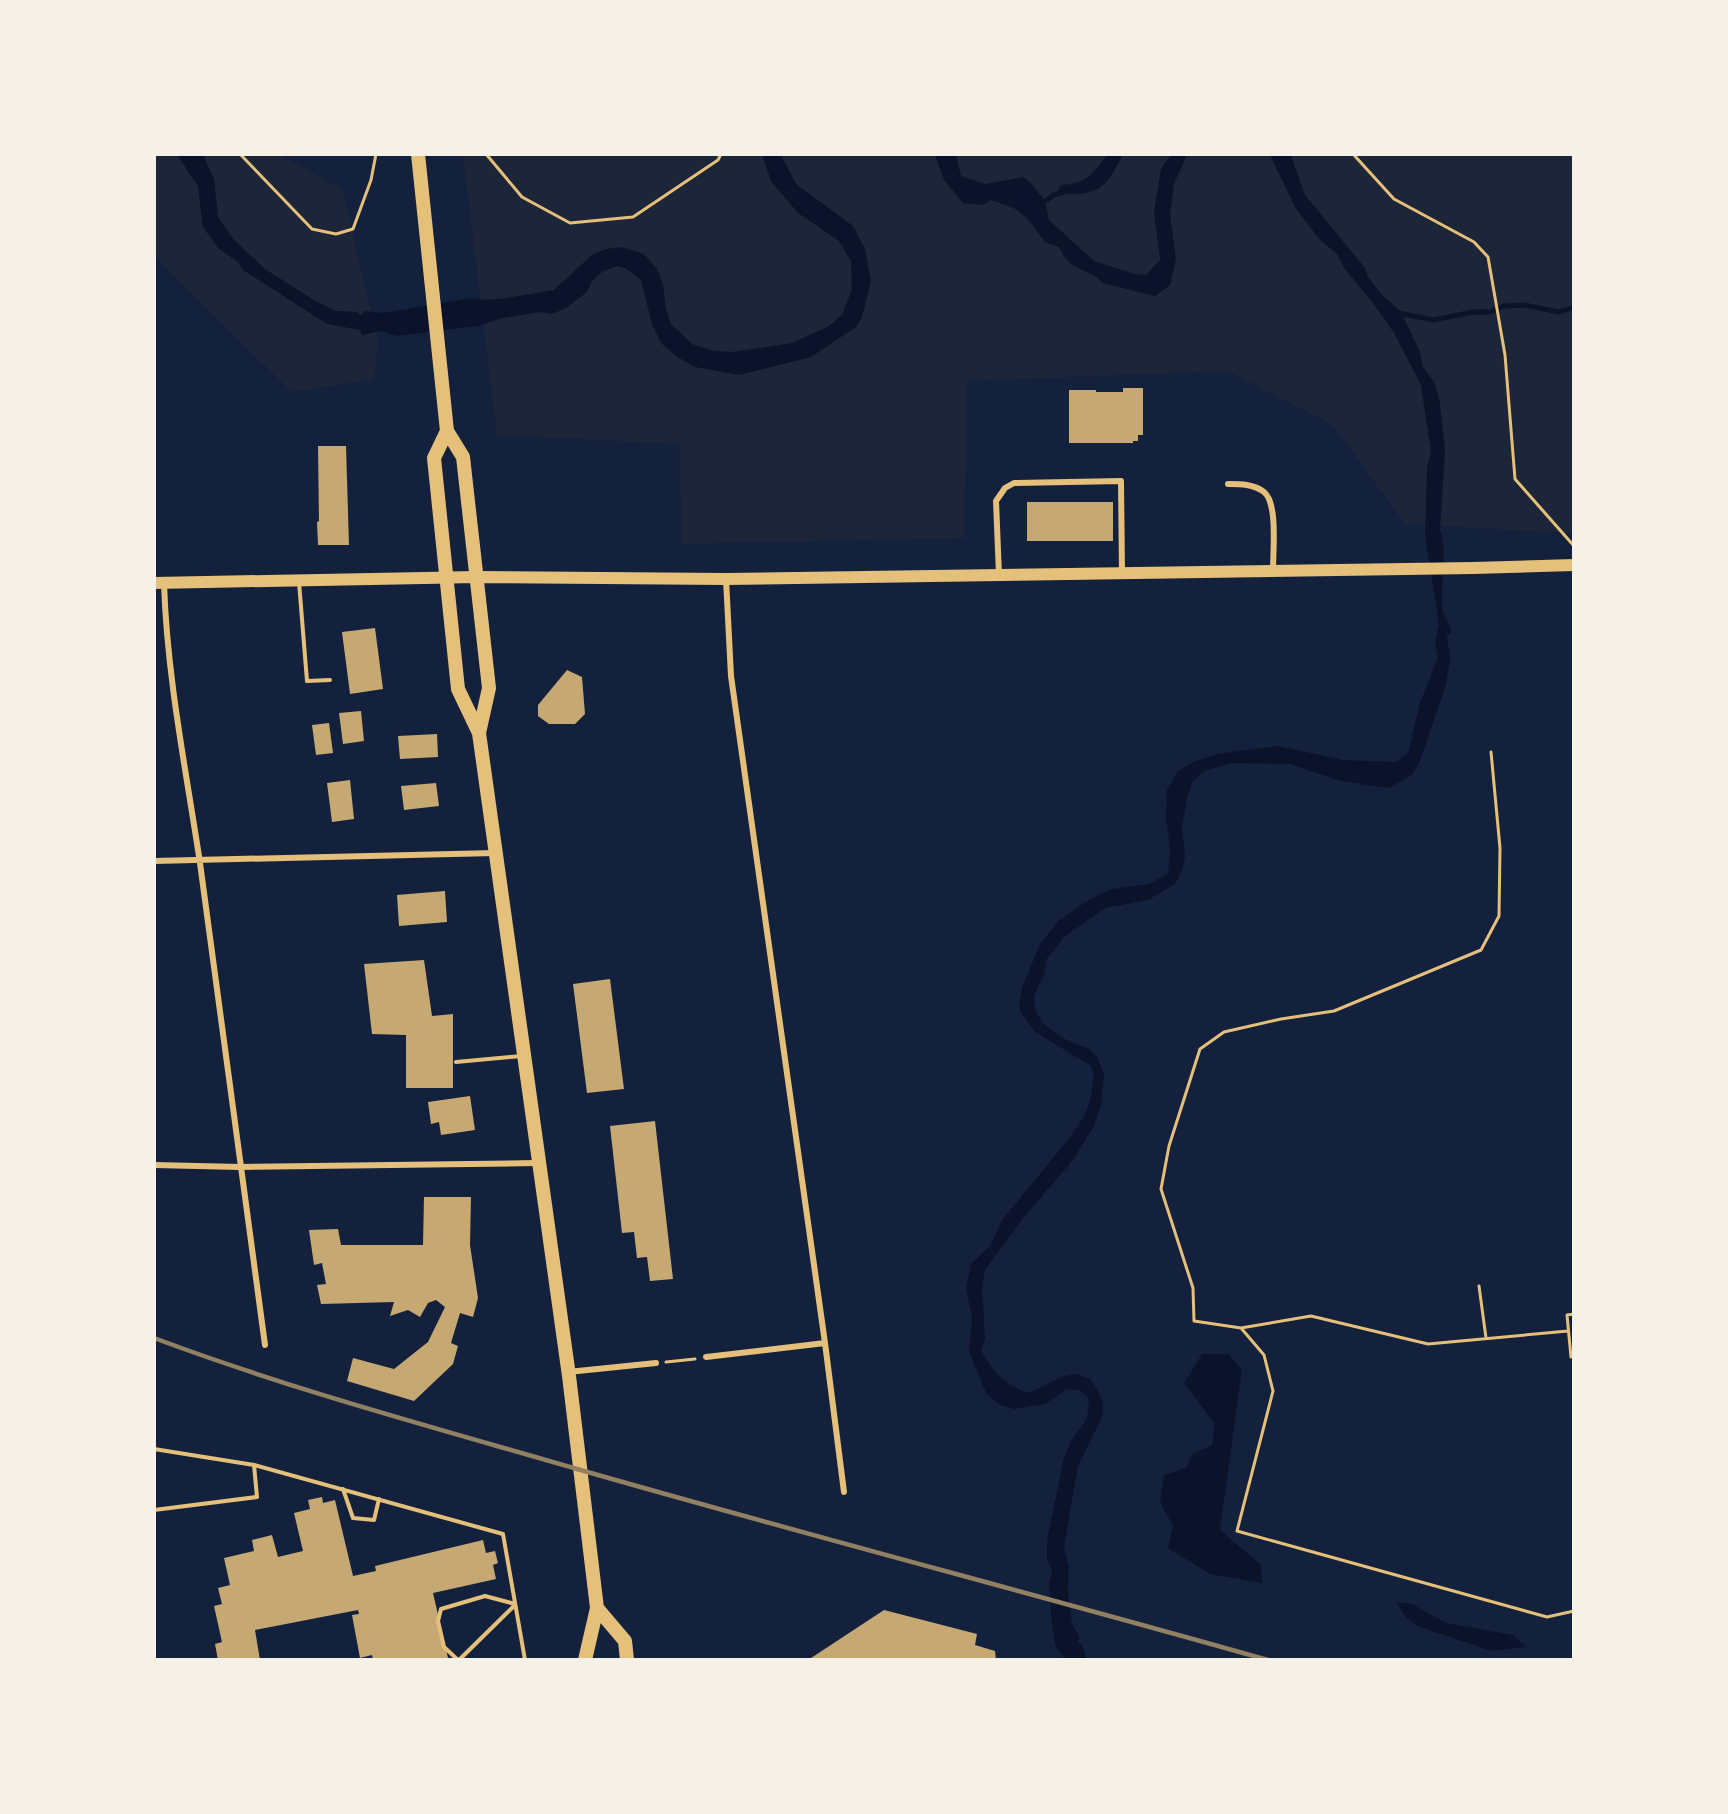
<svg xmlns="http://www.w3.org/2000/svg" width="1728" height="1814" font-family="'Fira Sans Condensed',sans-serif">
<rect width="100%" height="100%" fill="#14213d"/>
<path fill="#1d2539" d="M154 155H280L342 189 378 343 374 379 292 392 155 257Z
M463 155H1573V533L1405 524 1333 425 1228 371 967 381 964 538 682 544 679 444 497 435Z"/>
<path fill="#0b132b" d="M177 155H203L214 179 218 217 234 240 265 269 317 302 336 311 357 312 360 315 366 311 383 313 472 298 484 300 507 298 554 290 593 254 606 249 622 247 644 254 657 269 663 284 666 309 671 324 692 344 714 351 732 352 792 343 829 326 842 315 852 289 851 261 839 241 798 213 771 181 762 155H781L796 184 853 226 865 249 871 281 862 317 856 327 811 357 739 375 695 367 676 356 661 343 652 324 641 280 625 268 617 266 602 272 592 281 587 292 566 308 552 314 540 312 502 318 478 326 397 336 381 331 362 335 360 330 327 324 243 270 238 262 218 248 203 227 198 186Z
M935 155H956L961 176 985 184 1023 177 1031 183 1045 201 1049 220 1094 261 1135 274 1146 275 1160 260 1154 212 1161 169 1171 155H1187L1174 184 1170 215 1176 259 1170 285 1155 296 1102 283C1094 271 1077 271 1067 260 1064 257 1061 251 1059 247L1045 242 1029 220 1014 208 991 200 983 205 963 203 944 180Z
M1107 155H1122V156C1113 173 1107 189 1086 193 1075 195 1070 192 1057 197L1054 195 1062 185C1088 183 1092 174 1107 155Z
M1270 155H1289L1291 156 1305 195 1365 268 1368 277 1381 294 1401 312 1420 352 1423 367 1434 382 1439 397 1445 450 1440 529C1448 555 1440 582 1442 608 1443 618 1452 625 1451 634L1447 636 1450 660 1446 685 1420 761 1412 775 1389 788 1341 781 1290 764 1231 763 1204 771 1193 781 1187 797 1182 827 1185 856 1182 871 1175 884 1148 900 1105 908 1064 937 1046 960 1045 973 1034 996 1035 1009 1042 1022 1051 1030 1065 1039 1089 1049 1097 1057 1104 1074 1101 1105 1094 1126 1073 1160 1020 1222 985 1270 982 1286 985 1339 981 1351 995 1372 1007 1383 1024 1392H1032L1063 1376 1076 1374 1090 1379 1100 1395 1103 1405 1102 1417 1078 1466 1064 1547 1069 1567 1068 1594 1072 1624 1080 1638 1077 1641 1083 1646 1086 1659H1061L1064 1657 1056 1647 1052 1625 1049 1583 1052 1570 1047 1559V1540L1064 1458 1072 1439 1087 1419 1089 1399 1080 1390 1067 1389 1045 1404 1015 1409 1000 1405 986 1393 969 1351 972 1317 966 1289 971 1264 990 1246 1002 1220 1068 1140 1085 1115 1090 1100 1094 1076 1091 1066 1035 1032 1021 1013 1019 1003 1022 988 1040 944 1059 920 1090 899 1112 889 1150 884 1168 873 1170 848 1166 817 1167 790 1178 771 1193 762 1217 754 1278 746 1344 760 1396 762 1408 753 1420 703 1438 657 1435 643 1439 624 1425 535 1427 467 1431 452 1421 385 1394 333 1373 303 1344 268 1338 255 1319 239 1295 207Z
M1202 1354H1228L1242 1369 1220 1530 1261 1565 1262 1583 1210 1574 1168 1548 1173 1526 1160 1502 1164 1475 1186 1468 1193 1454 1212 1445 1215 1424 1184 1383Z
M1396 1602 1412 1604 1446 1623 1513 1635 1526 1647 1492 1651 1417 1626 1405 1616Z"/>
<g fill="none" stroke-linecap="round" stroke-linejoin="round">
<path stroke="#0b132b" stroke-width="5" d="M1040 203 1045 201 1054 195
M1394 312 1433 320 1473 312H1490L1504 306 1524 305 1559 312 1574 307"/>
</g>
<path fill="#c6a872" d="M1123 388H1143V435H1138V441H1133V443H1069V390H1096V392H1123Z
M318 446H346L349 545H318L317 522 319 521Z
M1027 502H1113V541H1027Z
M375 628 383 689 350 694 342 632Z
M567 670 582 677 585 714 575 724H549L538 716V705Z
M361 711 364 741 343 744 339 713Z
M329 723 333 753 316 755 312 725Z
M437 734 438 757 400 759 398 736Z
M350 780 354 819 332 822 327 783Z
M436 783 439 806 404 810 401 786Z
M445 891 447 922 399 926 397 895Z
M424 960 432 1016 453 1014V1088H406V1035L372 1034 364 964Z
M610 979 624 1089 587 1093 573 984Z
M470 1096 475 1130 441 1135 439 1122 431 1124 428 1102Z
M655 1121 673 1279 650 1281 647 1257 637 1258 634 1232 622 1233 610 1126Z
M424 1197H471L470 1245 478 1298 473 1317 460 1313 451 1343 458 1346 453 1364 414 1401 347 1381 353 1358 394 1369 428 1342 445 1307 436 1300 428 1303 420 1317 408 1310 390 1316 394 1302 321 1304 317 1285 326 1284 322 1263 314 1265 309 1230 338 1229 341 1245H423Z
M322 1497 323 1503 335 1500 353 1576 376 1571 375 1566 483 1540 486 1553 495 1551 498 1563 493 1565 496 1579 433 1593 448 1658 441 1660H373L372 1655 360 1658 352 1615 359 1614 358 1610 255 1630 260 1660H218L215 1644 222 1642 214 1606 222 1604 218 1588 230 1585 224 1558 254 1551 252 1540 272 1535 278 1557 303 1551 294 1513 310 1509 308 1500Z
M884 1610 977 1634 975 1645 995 1651 996 1660H808Z"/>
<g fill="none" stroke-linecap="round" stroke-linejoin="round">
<path stroke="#e5c07b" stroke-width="3" d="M240 154 312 229 336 234 353 229 371 180 376 154
M486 154 522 197 570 223 633 217 718 160 721 154
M1353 154 1394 199 1474 242 1488 257 1505 355 1515 479 1574 546
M1491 752 1500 848 1499 916 1481 950 1334 1011 1281 1019 1224 1032 1200 1049 1169 1146 1161 1189 1193 1288 1194 1321 1241 1328 1311 1316 1428 1344 1568 1331
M1479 1286 1486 1338
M1241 1328 1264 1355 1273 1391 1237 1531 1547 1617 1574 1611
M1571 1357 1567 1315 1574 1314
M666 1362 695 1359"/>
<path stroke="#e5c07b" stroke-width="4" d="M299 582 307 681 330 680
M456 1062 521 1056
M154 1449 254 1465 503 1534 525 1660
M343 1489 353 1518 374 1520 379 1499
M154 1510 257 1497 254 1465
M458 1660 444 1647 438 1621 441 1609 485 1596 515 1604
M459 1660 515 1605"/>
<path stroke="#e5c07b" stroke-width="6" d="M1228 484C1240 484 1254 484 1264 492 1278 503 1273 552 1273 570
M999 575 996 501 1005 488 1014 483 1121 481 1122 573
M726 579 731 676 825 1343 844 1492
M164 583C167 677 186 770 200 863 223 1023 242 1184 265 1345
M154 861 495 853
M154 1165 240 1167 538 1163
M706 1357 825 1343
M568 1372 656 1363"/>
<path stroke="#e5c07b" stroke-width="12" d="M154 583 476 577 726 579 1473 568 1574 565"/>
<path stroke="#e5c07b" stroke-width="14" d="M418 154 447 431 463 457 489 688 479 733
M447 431 434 458 458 689 479 733 569 1376 597 1608 585 1660
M597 1608 625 1641 627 1660"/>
<path stroke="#918062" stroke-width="4.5" d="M154 1338C293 1390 436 1428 577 1469 807 1535 1038 1595 1268 1660"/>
</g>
<rect width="1728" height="1814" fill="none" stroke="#f6f1e7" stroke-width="312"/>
</svg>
